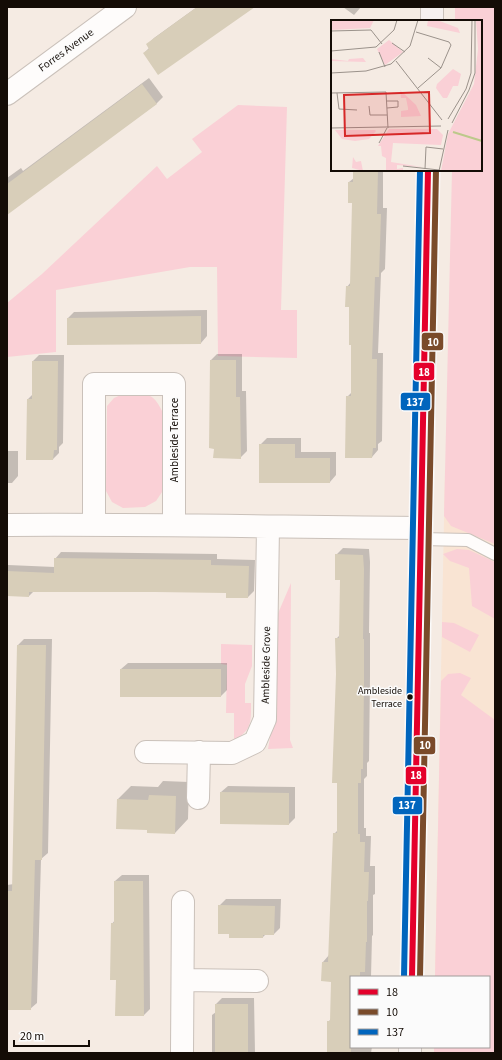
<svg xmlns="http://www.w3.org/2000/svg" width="502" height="1060" font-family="'Source Sans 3',sans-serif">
<rect width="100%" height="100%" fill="#f5ebe3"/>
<path fill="#f9e4d3" d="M445 469 495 476V1053H434V1047H489V977H435Z"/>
<path fill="#fad0d6" d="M455 7H495V544L451 526 444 516 452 170H481V21H455Z
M238 105 287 107 281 310H297V358L218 356 217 267H190L56 290V352L7 357V303L42 274 157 166 167 179 202 152 192 139Z
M123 394C145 394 152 390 162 411V492L156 501 145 507 123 508 112 502 106 491 107 406 114 398Z
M457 549 469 550 495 562V619L472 606 469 568 450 561 443 554Z
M291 583 290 740 293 748 268 749 272 727 273 625Z
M442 622 454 623 479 635 470 652 442 637Z
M221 644 252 645V666L245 684V703H251C251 722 252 730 234 740V713H226L227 665 221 664Z
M460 673 471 678 461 695 495 720V1053H434V1047H489V977H435L441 681 448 674Z"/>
<path fill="#0003" d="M197 7H251L144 53 149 48 147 45 154 38Z
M343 7H361L354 15Z
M149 78 163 97 156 104 7 213V178L21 168 23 171Z
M354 170H383V208H387L385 269 381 273 378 353H383L382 441 378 444V450L372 457 347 397 352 392V344L350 306 347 287 351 282 353 202 349 182 354 178Z
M207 310V336L201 343 68 318 74 312Z
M217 354H242V391H246L247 451 240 458 215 448 210 447 211 360Z
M39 355H64L63 443 59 447V453L53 459H27L28 399 33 394V361Z
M267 438H301V452H336V475L330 482 260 445Z
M7 451H18V476L12 483H7Z
M343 548 369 549 370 562 369 633H370V677L369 761 367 763V776L364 779V828H366V836H371L370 866H375V894L373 895V935L372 936 371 977H351V1047H372L371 1053H328V1022L331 1019 332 981 322 980 323 962 329 955 334 834 338 830 336 639 340 635 341 579 336 555Z
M61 552 217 554V559L255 560 254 591 248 597H227L228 592 34 591 29 596 7 595 8 565 55 567V559Z
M24 639H52L48 853 41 859 37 1003 30 1009H7V885L14 884 18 645Z
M128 663H227V690L221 696 121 669Z
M163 781 189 782 188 819 175 833 118 799 131 786 158 787Z
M228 786 295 787V818L289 824 221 792Z
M122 875H149L150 1009 144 1015 117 979 112 924 115 920V881Z
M226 899H281L280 928 274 934H266L263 937 230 933 220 905Z
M222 998H254L255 1053H212V1015L216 1012V1004Z"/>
<path fill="#d8ceb9" d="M197 7H255L158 75 143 53 149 49 146 44Z
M142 84 157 104 7 215V184Z
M353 170H378L377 214H381L379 277H375L372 359H377L376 448H373L372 458H345L346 396H351V345H349V307H345L346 286H350L352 203H348V182H353Z
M201 316V344L67 345V318Z
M210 360H236V397H240L241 459 213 458 214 449 209 448Z
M32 361H58L57 450H54L53 460H26L27 399H32Z
M259 444H295V458H330V483H259Z
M335 554 363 555 364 569 363 639H364V684L363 769H361V783H358V834H360V842H365L364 872H369L368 901H367V942H366L365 972H360V977H351V1053H327V1021H330L331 982 321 981 322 962H328L333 833H337V783H332L336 674 335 638H339L340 580H335Z
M54 558 211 560V565L249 566 248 598H226V593L155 592H29V597L7 596V571L54 573Z
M17 645H46L42 860H35L31 1010H7V891H12Z
M120 669H221V697H120Z
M220 792 289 793V825L220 824Z
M149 795 176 796 175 834 147 833V830L116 829 117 799 148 800Z
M114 881H143L144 1016H115L116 980H110L111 923H114Z
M218 905 275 906 274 935H263V938H229V934H218Z
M215 1004H248V1053H215Z"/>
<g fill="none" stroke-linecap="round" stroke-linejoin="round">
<g stroke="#cac1ba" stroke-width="14">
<path id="lane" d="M421 539 468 540 495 554"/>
</g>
<g stroke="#cac1ba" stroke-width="24">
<path id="street" d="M7 94 125 7
M7 525C145 524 283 527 421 528
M94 525V384H174V525
M146 752 232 753 255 742 265 719 268 527
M198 798 199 752
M183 980 257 981
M182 1053 183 902"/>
</g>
<g stroke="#cac1ba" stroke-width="24">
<path id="secondary" d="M432 21V7
M412 977 428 170
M410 1053V1047"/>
</g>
<use href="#lane" stroke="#fefcfb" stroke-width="12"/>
<use href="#street" stroke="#fefcfb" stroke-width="22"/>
<use href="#secondary" stroke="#f6f0ef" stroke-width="22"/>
<g stroke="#fbfbfb" stroke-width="9">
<path id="bus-1" d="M412 977 428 170"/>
</g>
<g stroke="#fbfbfb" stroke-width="9">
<path id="bus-2" d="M420 977 436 170"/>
</g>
<g stroke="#fbfbfb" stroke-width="9">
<path id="bus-3" d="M404 977 420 170"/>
</g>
<use href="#bus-1" stroke="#e4002b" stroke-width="6"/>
<use href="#bus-2" stroke="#7a4b2a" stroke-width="6"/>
<use href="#bus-3" stroke="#0065bd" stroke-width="6"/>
</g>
<circle fill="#140c06" stroke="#fbfbfb" stroke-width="1.5" cx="410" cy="697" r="3.5"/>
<g text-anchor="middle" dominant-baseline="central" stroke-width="3" stroke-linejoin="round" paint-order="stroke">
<g font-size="10" fill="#140c06" stroke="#fbfbfb" text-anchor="end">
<text x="402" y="691">Ambleside<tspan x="402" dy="13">Terrace</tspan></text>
</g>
<g font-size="11" fill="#140c06" stroke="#fbfbfb">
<text transform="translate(66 50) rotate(-36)">Forres Avenue</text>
<text transform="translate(174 440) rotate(-90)">Ambleside Terrace</text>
<text transform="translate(266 665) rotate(-89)">Ambleside Grove</text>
</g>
</g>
<g transform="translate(331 20)">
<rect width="151" height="151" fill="#f5ebe3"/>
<path d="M0 0H43L39 8 0 10ZM97 0H106L127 8 129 13 96 6ZM145 0H151V151H110L117 114 143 64 147 29ZM58 20 72 32 54 45 46 29ZM32 38 35 42 0 41V39L17 41 18 39ZM122 49 130 54 127 66H122L116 78H112L105 68 106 64ZM69 70 85 85 90 96 70 97V91L77 90V88L75 78H70ZM58 109H106L112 115 110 125 62 123 60 142 91 147 66 145V149L72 148V151H55V138L51 136 50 126H47ZM4 110H44L45 111 38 119 24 121 11 119ZM22 137 25 142 30 141 32 151 21 148Z" fill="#fad0d6"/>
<path fill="none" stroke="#bcc98a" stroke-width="2" d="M122 112 151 121"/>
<path fill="none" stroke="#9b928b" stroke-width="1" d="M0 11 40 10 51 24M85 12 118 22 120 25 110 48 87 68M61 23 74 32M0 31 45 27 63 10 66 0M48 32 54 47M97 38 110 48M65 41 111 100M0 53 35 51 60 44 79 26 87 0M0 73 55 72 57 108M6 73 8 89 26 90M56 81H67V87L56 88M38 86 39 95H56M117 99 135 69 140 53 141 0M121 103 138 70 144 53V0M0 108 110 106M48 123 56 108M72 146 108 150M94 149 95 127 112 129M108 151 117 110"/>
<path fill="#d62828" fill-opacity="0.15" stroke="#d62828" stroke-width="2" d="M98 72 99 113 14 116 13 75Z"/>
<rect width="151" height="151" fill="none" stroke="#140c06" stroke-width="2"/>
</g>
<g stroke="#fbfbfb" stroke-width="1.5">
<rect x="421" y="332" width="23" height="19" rx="4" fill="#7a4b2a"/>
<rect x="413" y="362" width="22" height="19" rx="4" fill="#e4002b"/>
<rect x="400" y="392" width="31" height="19" rx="4" fill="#0065bd"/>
<rect x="413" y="736" width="23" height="19" rx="4" fill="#7a4b2a"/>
<rect x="405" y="766" width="22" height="19" rx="4" fill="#e4002b"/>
<rect x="392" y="796" width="31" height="19" rx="4" fill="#0065bd"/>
</g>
<g font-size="11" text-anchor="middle" font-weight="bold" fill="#fff">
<text x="433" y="346">10</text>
<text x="424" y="376">18</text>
<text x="415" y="406">137</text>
<text x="425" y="749">10</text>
<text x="416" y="779">18</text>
<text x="407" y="809">137</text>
</g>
<rect width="502" height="1060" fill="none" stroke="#140c06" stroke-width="16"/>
<rect x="350" y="976" width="140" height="72" fill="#fbfbfb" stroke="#9f9b99"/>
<rect x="358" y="989" width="20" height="6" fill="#e4002b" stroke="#9f9b99"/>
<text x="386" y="996" font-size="12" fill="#140c06">18</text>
<rect x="358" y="1009" width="20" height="6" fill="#7a4b2a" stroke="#9f9b99"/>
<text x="386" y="1016" font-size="12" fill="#140c06">10</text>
<rect x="358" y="1029" width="20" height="6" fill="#0065bd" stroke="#9f9b99"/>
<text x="386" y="1036" font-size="12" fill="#140c06">137</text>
<path d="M14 1040v6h75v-6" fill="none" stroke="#140c06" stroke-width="2"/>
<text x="20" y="1040" font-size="12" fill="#140c06" stroke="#fbfbfb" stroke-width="3" paint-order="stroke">20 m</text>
</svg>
